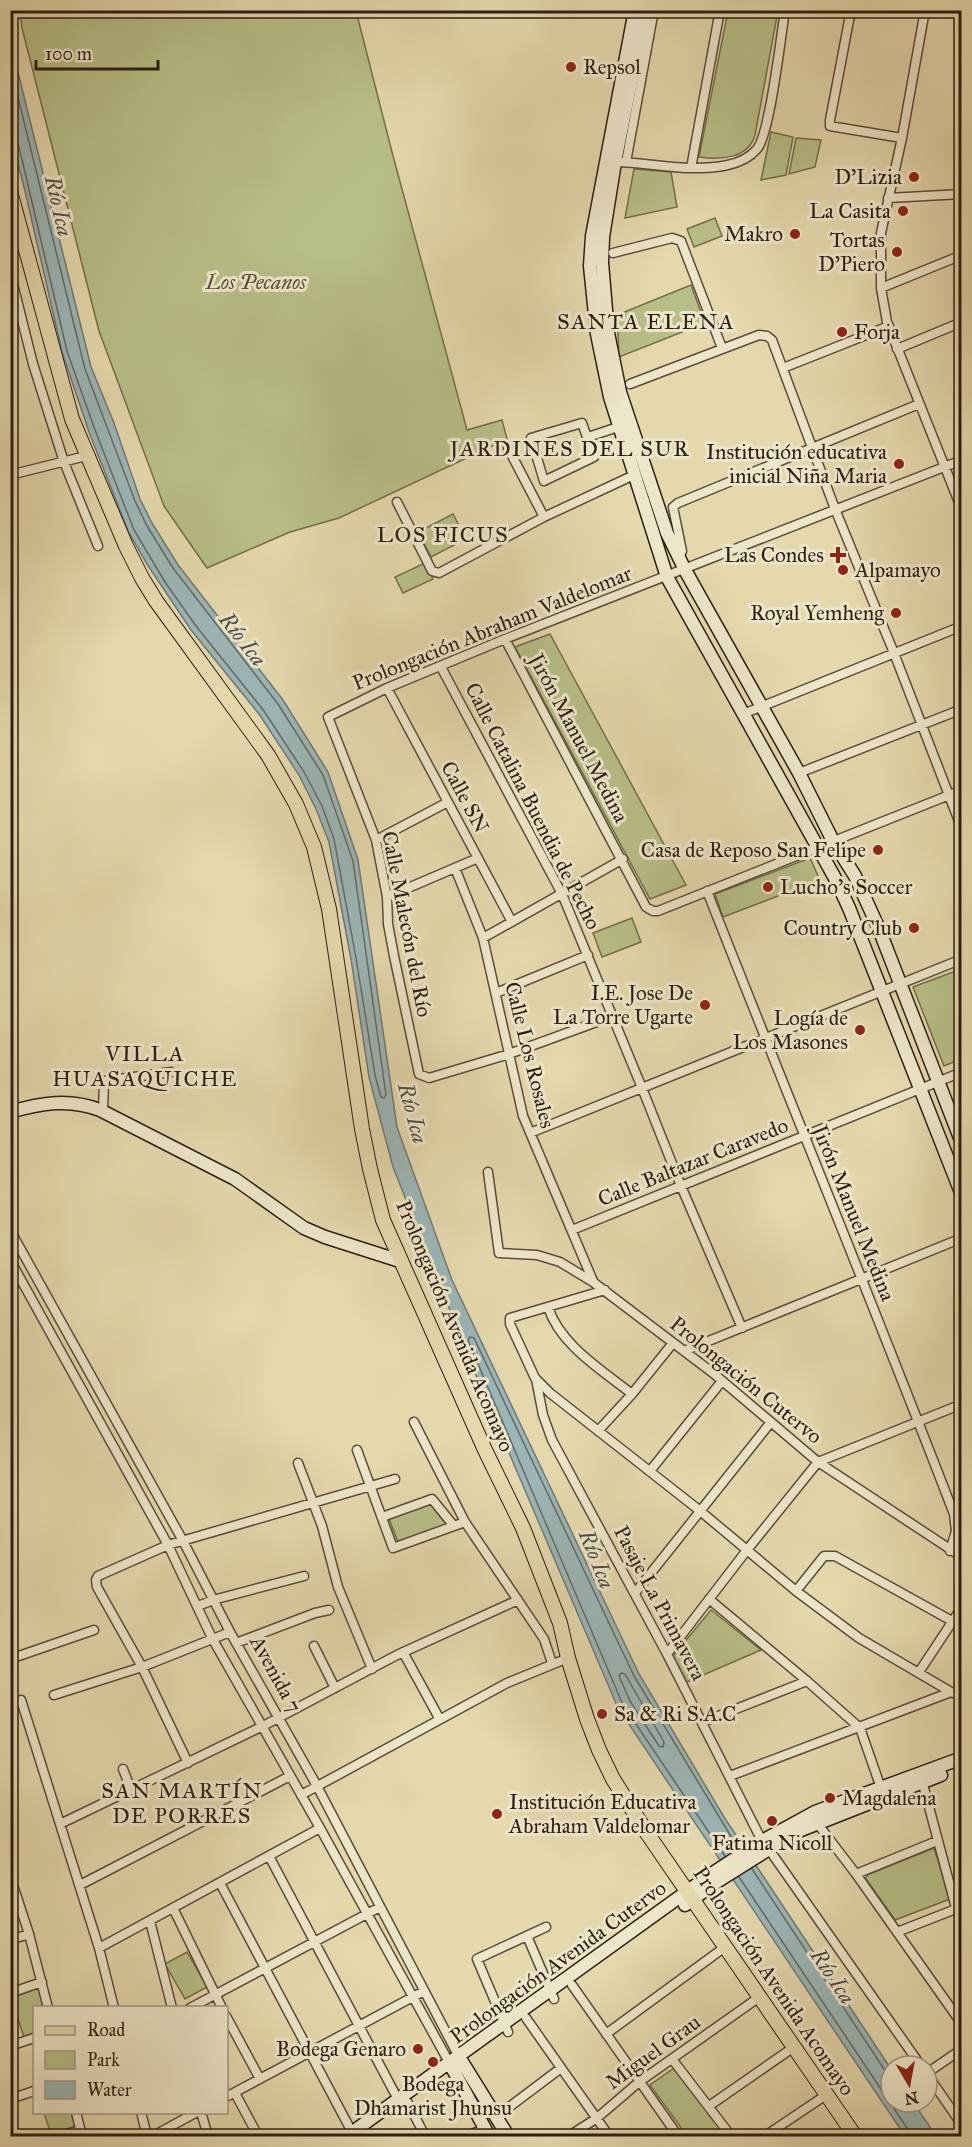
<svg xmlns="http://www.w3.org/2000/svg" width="972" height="2147" font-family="'IM FELL Great Primer',serif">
<rect width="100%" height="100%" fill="#e5d8ad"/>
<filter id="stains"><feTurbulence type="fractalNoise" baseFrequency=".00333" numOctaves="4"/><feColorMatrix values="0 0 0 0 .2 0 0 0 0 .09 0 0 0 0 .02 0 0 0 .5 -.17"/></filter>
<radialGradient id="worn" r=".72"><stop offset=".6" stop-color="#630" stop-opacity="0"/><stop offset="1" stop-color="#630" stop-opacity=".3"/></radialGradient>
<path fill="#b8be87" stroke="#726e4c" stroke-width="1.5" d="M20 11H356L392 152 467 430 502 420 507 439 339 518 290 532 207 568 164 506 99 331 22 28Z
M728 11H778L755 135C748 159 720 160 699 157Z
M771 132 793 137 786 175 761 180Z
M796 138 821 140 815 167 789 174Z
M634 169 671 172 677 207 625 218Z
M715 218 722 236 694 247 687 229Z
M691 285 705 323 619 357 617 315Z
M453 514 466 539 431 557 418 532Z
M425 563 433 579 403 593 395 577Z
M550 634 686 885 650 899 515 647Z
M810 858 820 880 723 917 715 894Z
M632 918 641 942 602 957 593 933Z
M961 969V1059L944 1066 913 987Z
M430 1504 447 1525 398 1542 389 1519Z
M711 1610 761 1650 687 1682 673 1656Z
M934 1848 950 1899 895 1920 866 1879 867 1875Z
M187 1952 207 1987 185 1999 165 1964Z
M38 1988 40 1989 44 2007 34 2008V2034L24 2037 11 1998Z
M677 2066 728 2136H687L650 2085Z
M44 2113H71L75 2126 51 2134Z"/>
<path fill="#9cb6b7" stroke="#707975" stroke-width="1.5" d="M10 40 91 367 114 423 140 499 152 523 178 565 283 700 328 772 358 860 397 1127 452 1280 639 1674 724 1817 891 2069V2102H913L936 2136H905L618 1708 472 1366 393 1167 369 1077 351 959 329 842 316 809 299 775 259 714 191 630 147 564 129 533 89 432 62 352 25 191 11 137Z"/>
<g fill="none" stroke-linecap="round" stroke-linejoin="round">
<path stroke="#646a64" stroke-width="1.5" d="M10 65 85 369 135 501 147 526 173 568 278 704 323 775 353 861 386 1095 384 1098 381 1097 375 1075 356 958 334 839 322 806 304 772 264 711 196 626 165 582 134 530 95 430 67 351 19 147 16 142 10 141
M621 1673 625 1674 664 1742 663 1747 659 1746 630 1701 619 1676Z
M725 1856 623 1705 478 1364 468 1340 470 1337 474 1338 634 1676 738 1848
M752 1869 884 2069 891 2072
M739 1877 909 2131 910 2136"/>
<g stroke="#5b4c39" stroke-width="11">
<path id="street" d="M851 10 830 120V126L902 138
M925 10 902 138 881 233V288L887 322 962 510
M610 162C637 161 665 168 692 168 713 168 742 167 757 149 770 134 781 36 785 10
M626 162 654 10
M691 168 720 10
M888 198 962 194
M613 253 672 238 681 241 722 348
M10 272 33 364 64 462 98 546
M881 288 962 255
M897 349 962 322
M783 368 889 326
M630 384 759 335 767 336 772 340 835 509 894 653 962 829
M582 423 594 457 544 481 531 438Z
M588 437 624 425
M508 448 544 517
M10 475 86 456
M397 502 432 571 439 573 544 517 634 475
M679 558 682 551 673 507 678 503 919 404
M505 639 646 907 653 911H658L962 790
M441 667 562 894 642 1088 681 1186 742 1328
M387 688 512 922
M743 714 962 626
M799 773 962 709
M376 840 448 802
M455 868 483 938 523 1116 593 1281
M707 891C789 1099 874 1306 954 1514L956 1531 950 1551
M387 897 478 858
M483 938 623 859
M496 993 588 955
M613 1016 509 1054 429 1078 419 1074 394 956 388 924 387 897 376 840 328 717 387 688 505 639 962 460
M103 1111 104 1081 171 1072
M530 1133 962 959
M488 1172 499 1253 537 1255 560 1262 593 1282 713 1373 818 1462 962 1557
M10 1230 183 1541 230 1632 317 1786 459 2057
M572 1230 962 1072
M10 1260 168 1545 212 1638 320 1828 450 2064
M605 1290 510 1318V1324L535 1378 550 1393 699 1510 796 1591 859 1638 951 1692 962 1696
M548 1307C560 1345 602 1370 632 1394
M684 1351 962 1238
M536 1379 543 1415 552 1440 667 1654 762 1841
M414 1422 465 1522 544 1639 552 1663
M598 1431 632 1394 673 1343
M357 1450 393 1548 465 1522
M298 1463 322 1526 338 1587 372 1669
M650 1471 722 1381
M382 1517 432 1499 454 1526
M796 1591 824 1556H835L952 1621
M635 1593 771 1422
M709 1599 807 1681 860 1728 882 1791
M198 1606 213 1600 304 1576
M236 1643 315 1613 329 1610
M314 1646 335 1688
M403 1652 439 1718
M667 1654 747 1550 818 1462 962 1404
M10 1659 94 1630
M919 1672 962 1607
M54 1695 142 1667 97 1587 96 1580 98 1576 168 1545 395 1479
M21 1700 99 1948 114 2008
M703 1722 807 1681
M188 1763 142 1667 230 1632
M123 1769 131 1790
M730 1776 951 1692
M921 1777 956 1908 962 1915
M301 1795 507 1683 568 1658
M817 1823 856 1874 962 2024
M60 1824 263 1726 397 1655 518 1600
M768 1848 921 2066
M269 1856 402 2107
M856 1874 937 1841
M10 1876 29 1934 48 2008
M220 1883 354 2136
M80 1885 290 1776
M173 1908 222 2008
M150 1921 172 2008
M897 1932 961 1907
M527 1936 554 1999
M10 1940 29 1934
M99 1948 320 1828
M572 1985 678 2136
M10 1993 42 1982
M190 2008 380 1907
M226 2016 260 2079
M526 2018 609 2136
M508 2032 477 1959 546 1927
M606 2034 725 1947
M10 2046 34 2038
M672 2059 731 2136
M927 2073 962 2049
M927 2074 962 2125
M235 2093 258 2136
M226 2097 424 1991
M10 2099 34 2091
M408 2103 425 2136
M709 2106 794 2047
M76 2112 82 2136
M141 2112 147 2136
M201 2112 208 2136
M496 2117 561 2068
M60 2136 81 2130
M153 2136 197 2112
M466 2136 485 2129
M569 2136 597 2118 639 2082 758 1998
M765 2136 826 2095"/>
</g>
<g stroke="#2d1e12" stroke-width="15">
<path id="secondary" d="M635 10 592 236 590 266 597 334 610 397 667 577 836 880 849 908 962 1195
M645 10 615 162 603 237 602 263 608 333 620 392 667 533 685 570 799 773 833 841 855 876 879 929 962 1143
M10 1112C41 1103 69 1098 100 1110L235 1179 304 1228 325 1237 400 1261
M685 1905 715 1883 796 1832 941 1775
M459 2057 508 2136
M450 2064 489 2136
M347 2136 710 1875 762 1841 815 1812 962 1758"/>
</g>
<g stroke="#2d1e12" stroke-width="16">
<path id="primary" d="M10 191 72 419 126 546 142 578 156 601 268 755 296 804 314 847 329 909 362 1129 370 1169 383 1220 485 1450 523 1528 560 1623 568 1658 587 1719 599 1750 613 1779 647 1833 855 2136"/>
</g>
<use href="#street" stroke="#eee6ca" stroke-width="8"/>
<use href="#secondary" stroke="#eee6ca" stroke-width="12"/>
<use href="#primary" stroke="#e5d8ad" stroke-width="14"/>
</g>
<g fill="#8f2418" stroke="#eee6ca" stroke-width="2">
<circle cx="571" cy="67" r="6"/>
<circle cx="914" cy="177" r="6"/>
<circle cx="903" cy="211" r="6"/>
<circle cx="795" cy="234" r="6"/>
<circle cx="897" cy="252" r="6"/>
<circle cx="842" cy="332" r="6"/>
<circle cx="899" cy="464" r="6"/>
<path d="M835 546h6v6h6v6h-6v6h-6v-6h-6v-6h6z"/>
<circle cx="843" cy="570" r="6"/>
<circle cx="896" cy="613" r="6"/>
<circle cx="878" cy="850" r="6"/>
<circle cx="768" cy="887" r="6"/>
<circle cx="914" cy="928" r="6"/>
<circle cx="705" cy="1005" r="6"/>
<circle cx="860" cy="1030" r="6"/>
<circle cx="602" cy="1714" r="6"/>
<circle cx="830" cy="1798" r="6"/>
<circle cx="497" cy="1814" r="6"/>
<circle cx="772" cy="1821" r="6"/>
<circle cx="418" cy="2049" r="6"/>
<circle cx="433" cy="2062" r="6"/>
</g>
<g text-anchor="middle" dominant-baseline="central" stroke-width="6" stroke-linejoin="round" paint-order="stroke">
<g font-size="21" fill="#2d1e12" stroke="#eee6ca" text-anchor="end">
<text x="583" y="67" text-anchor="start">Repsol</text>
<text x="902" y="177">D'Lizia</text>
<text x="891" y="211">La Casita</text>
<text x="783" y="234">Makro</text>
<text x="885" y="240">Tortas<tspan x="885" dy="24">D'Piero</tspan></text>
<text x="854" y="332" text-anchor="start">Forja</text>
<text x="887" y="452">Institución educativa<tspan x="887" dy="24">inicial Niña Maria</tspan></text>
<text x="824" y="555">Las Condes</text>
<text x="855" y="570" text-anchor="start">Alpamayo</text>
<text x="884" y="613">Royal Yemheng</text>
<text x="866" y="850">Casa de Reposo San Felipe</text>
<text x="780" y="887" text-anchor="start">Lucho's Soccer</text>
<text x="902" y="928">Country Club</text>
<text x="693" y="993">I.E. Jose De<tspan x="693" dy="24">La Torre Ugarte</tspan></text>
<text x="848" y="1018">Logía de<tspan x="848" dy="24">Los Masones</tspan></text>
<text x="614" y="1714" text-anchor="start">Sa &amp; Ri S.A.C</text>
<text x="842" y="1798" text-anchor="start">Magdalena</text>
<text x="509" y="1802" text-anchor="start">Institución Educativa<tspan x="509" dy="24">Abraham Valdelomar</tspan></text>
<text x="772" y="1843" text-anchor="middle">Fatima Nicoll</text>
<text x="406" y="2049">Bodega Genaro</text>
<text x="433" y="2084" text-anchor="middle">Bodega<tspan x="433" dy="24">Dhamarist Jhunsu</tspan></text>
</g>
<g font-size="21" font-style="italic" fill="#574e35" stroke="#eee6ca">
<text x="256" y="282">Los Pecanos</text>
</g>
<g font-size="21" fill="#2d1e12" stroke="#eee6ca">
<text transform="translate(492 628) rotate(-22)">Prolongación Abraham Valdelomar</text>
<text transform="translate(579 738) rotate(62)">Jirón Manuel Medina</text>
<text transform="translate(465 797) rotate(62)">Calle SN</text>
<text transform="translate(533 806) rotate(63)">Calle Catalina Buendia de Pecho</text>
<text transform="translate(407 924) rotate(79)">Calle Malecón del Río</text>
<text transform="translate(530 1055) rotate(76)">Calle Los Rosales</text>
<text transform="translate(693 1162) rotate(-22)">Calle Baltazar Caravedo</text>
<text transform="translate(854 1213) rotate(68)">Jirón Manuel Medina</text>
<text transform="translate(455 1326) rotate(67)">Prolongación Avenida Acomayo</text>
<text transform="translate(746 1380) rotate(39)">Prolongación Cutervo</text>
<text transform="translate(660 1603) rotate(62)">Pasaje La Primavera</text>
<text transform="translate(276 1674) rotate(61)">Avenida 7</text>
<text transform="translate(558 1962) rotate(-36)">Prolongación Avenida Cutervo</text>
<text transform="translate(774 1981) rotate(56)">Prolongación Avenida Acomayo</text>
<text transform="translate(653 2052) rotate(-36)">Miguel Grau</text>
</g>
<g font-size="22" font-style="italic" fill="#4e4c44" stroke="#eee6ca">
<text transform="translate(59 206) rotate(77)">Río Ica</text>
<text transform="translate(243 639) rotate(52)">Río Ica</text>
<text transform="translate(413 1113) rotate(75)">Río Ica</text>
<text transform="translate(597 1559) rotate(68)">Río Ica</text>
<text transform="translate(833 1976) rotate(56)">Río Ica</text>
</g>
<g font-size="22" letter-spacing="1.5" fill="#2d1e12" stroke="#eee6ca">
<text x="646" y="321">SANTA ELENA</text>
<text x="570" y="448">JARDINES DEL SUR</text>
<text x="443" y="534">LOS FICUS</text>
<text x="145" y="1053">VILLA<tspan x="145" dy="25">HUASAQUICHE</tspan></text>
<text x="182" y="1790">SAN MARTÍN<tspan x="182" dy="25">DE PORRES</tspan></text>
</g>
</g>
<rect width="972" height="2147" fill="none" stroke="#e5d8ad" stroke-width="36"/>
<rect x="12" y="12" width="948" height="2123" fill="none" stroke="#2d1e12" stroke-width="3"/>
<rect x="18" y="18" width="936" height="2111" fill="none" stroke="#2d1e12" stroke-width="1.5"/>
<rect x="33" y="2006" width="195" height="108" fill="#eee6ca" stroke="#a19680" stroke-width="1.5"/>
<rect x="45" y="2026" width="30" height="9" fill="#e5d8ad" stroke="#a19680" stroke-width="1.5"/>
<text x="87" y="2036" font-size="18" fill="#2d1e12">Road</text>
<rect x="45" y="2051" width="30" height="18" fill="#b8be87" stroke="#a19680" stroke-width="1.5"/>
<text x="87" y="2066" font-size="18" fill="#2d1e12">Park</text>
<rect x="45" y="2081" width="30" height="18" fill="#9cb6b7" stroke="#a19680" stroke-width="1.5"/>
<text x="87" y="2096" font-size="18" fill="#2d1e12">Water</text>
<g transform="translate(909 2084) rotate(170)"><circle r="28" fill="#eee6ca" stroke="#a19680" stroke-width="1.5"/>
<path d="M0-4.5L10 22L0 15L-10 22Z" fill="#8f2418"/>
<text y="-9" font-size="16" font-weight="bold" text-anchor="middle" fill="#2d1e12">N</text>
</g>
<path d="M36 60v9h122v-9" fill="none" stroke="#2d1e12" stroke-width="3"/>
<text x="45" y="60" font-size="18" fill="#2d1e12" stroke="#eee6ca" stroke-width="4.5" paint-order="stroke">100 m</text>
<rect width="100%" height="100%" filter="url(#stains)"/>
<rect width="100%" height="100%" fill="url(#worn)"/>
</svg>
